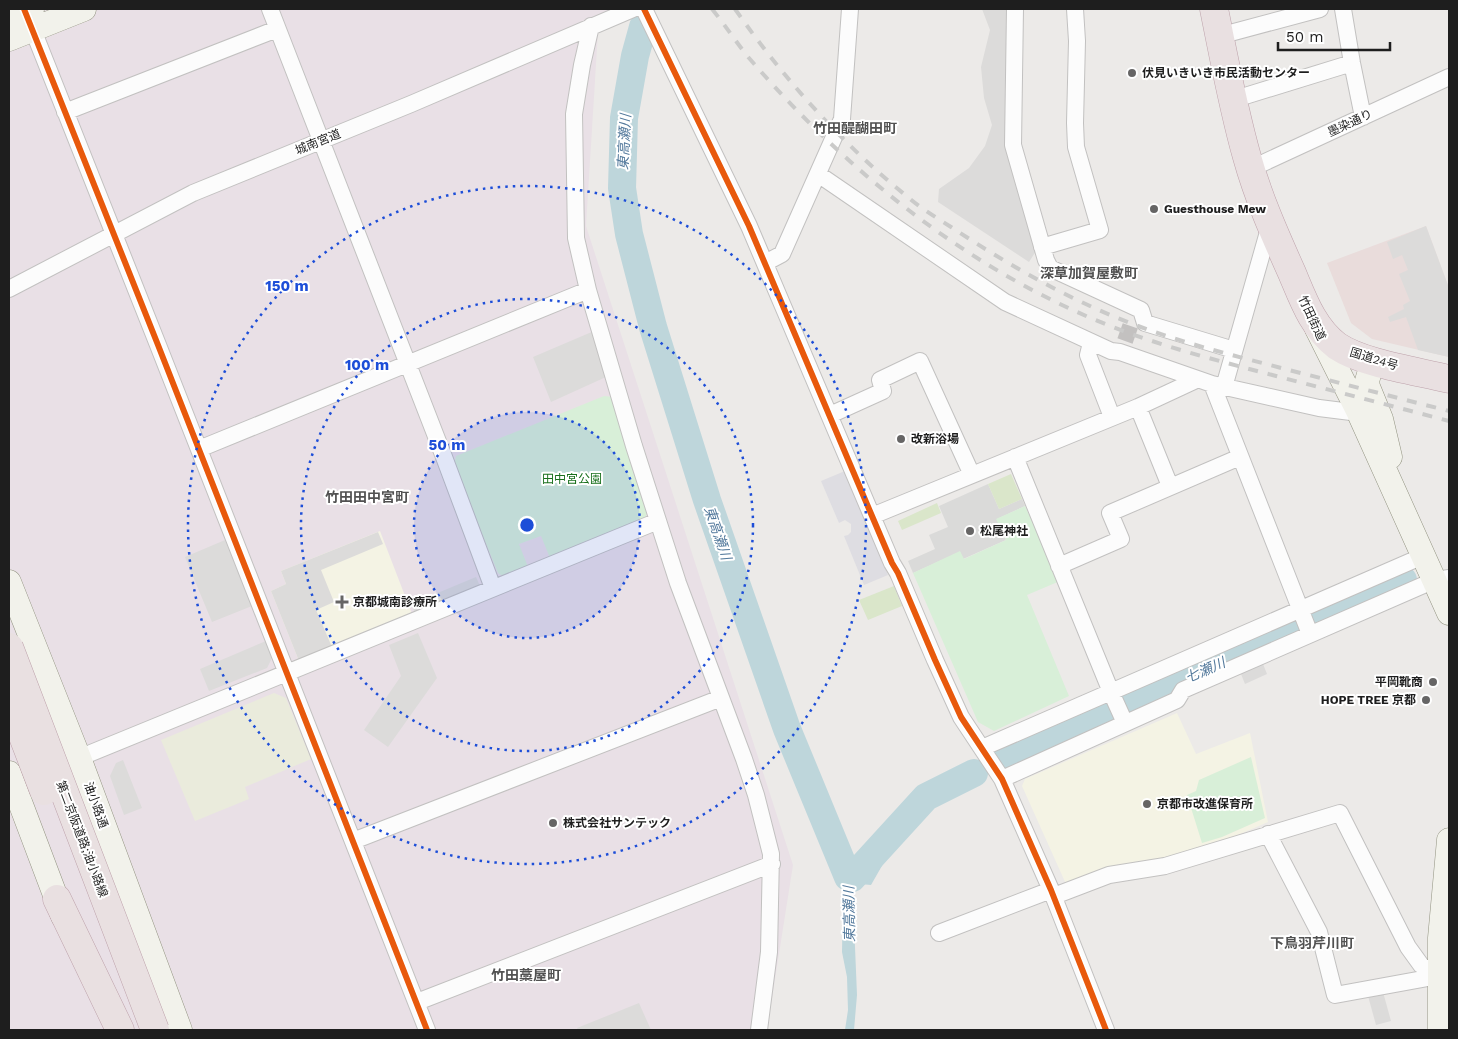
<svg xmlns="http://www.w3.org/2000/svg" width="1458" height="1039" font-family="'Work Sans','Noto Sans JP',sans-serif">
<rect width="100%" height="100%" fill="#eceae8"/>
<path fill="#e9dcdb" d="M1426 226 1449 288V357L1372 339 1351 323 1327 263Z"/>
<path fill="#e9e0e6" d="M9 9H616L598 32 586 226 793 865 767 1030H9Z"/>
<path fill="#f4f3e4" d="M380 531 412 614 299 661 271 591 286 584 281 571Z
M1177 713 1196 754 1250 733 1268 822 1224 841 1157 861 1117 865 1066 884 1022 786 1025 779Z"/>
<path fill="#dadad9" d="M988 484 999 509 1022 499 1025 506 997 519 1006 540 963 559 960 552 913 573 908 561 935 549 929 535 948 527 939 506Z"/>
<path fill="#eaebdc" d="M274 693 286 698 311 759 245 787 249 799 195 821 161 740Z"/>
<path fill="#dae6ca" d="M1011 474 1022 499 999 509 988 484Z
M937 503 941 513 902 530 898 521Z
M894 586 902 606 868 620 859 600Z"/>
<path fill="#d8efd8" d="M604 396 613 397 649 509 644 520 550 558 541 536 519 544 528 567 504 577 498 573 454 466 456 456Z
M1025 506 1060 581 1027 595 1069 696 994 731 978 722 913 573 960 551 964 559 1006 540 996 519Z
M1251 757 1265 818 1222 837 1202 843 1187 795 1196 791 1199 780Z"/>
<path fill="#dcdbda" d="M982 9H1008V147L1036 251 1029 262 938 202 939 189 969 168 985 146 992 125 984 98 981 67 990 30Z
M1426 226 1449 288V357L1418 350 1406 317 1390 322 1388 317 1404 309 1403 305 1410 301 1399 274 1408 270 1402 255 1393 259 1387 242Z
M594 331 606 377 551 402 533 357Z
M378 532 383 544 321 570 334 602 316 610 332 647 299 661 271 591 286 584 281 571Z
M225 540 252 606 212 622 185 557Z
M476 577 480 586 415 613 411 604Z
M418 633 437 678 388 747 364 730 401 676 389 645Z
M266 641 273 656 267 668 209 691 200 669Z
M1263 664 1267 674 1245 684 1241 674Z
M123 760 142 808 124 815 110 776 116 763Z
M1383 992 1391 1021 1376 1025 1368 996Z
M639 1003 651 1030H578L577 1028Z"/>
<path fill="#dedde2" d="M845 471 888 575 864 585 844 536 848 535 851 532V524L845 520 839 523 821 481Z"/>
<path fill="#bed6db" d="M839 842C845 849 848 860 856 864H859L869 846 887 857 871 885 860 884 850 890 854 923 857 995 854 1030H845L848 1010 847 977 842 952 843 894 840 879 828 851 831 844Z"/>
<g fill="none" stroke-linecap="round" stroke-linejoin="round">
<path stroke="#bed6db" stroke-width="28" d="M643 27 635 56 624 118 622 188 629 234 653 327 707 500 787 729 848 877
M1006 759 1403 580
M852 878 926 797 974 773"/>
<path stroke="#c3c1c0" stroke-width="16" stroke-dasharray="16 8" stroke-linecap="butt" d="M1125 341 1132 321"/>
<g stroke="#c2c1c0" stroke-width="18">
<path id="street" d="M270 9 444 457 493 588
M644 9 749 226 872 516 892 563 898 573 935 660 961 717 1002 779 1051 890 1106 1030
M1015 9 1013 145 1046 260 1050 268 1141 310 1145 323 1234 350
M1343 9 1352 63 1363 117
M29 20 158 345 427 1030
M591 26 582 65 574 114 576 238 588 290 634 446 678 583 744 759 756 795 771 854 769 952 759 1030
M1219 36 1320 9
M1232 100 1352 63
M65 112 277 29
M1250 169 1449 77
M818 174 1005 302 1111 351 1120 352 1212 384 1319 408 1359 413
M1042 247 1100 230 1076 147 1075 123 1077 41 1075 9
M765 263 782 254 842 119 850 9
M9 289 193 193 411 104 633 9
M1091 343 1088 355 1112 417
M1212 384 1310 634
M1224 387 1270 225
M1138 407 1170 486
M830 415 883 391 880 380 920 361 972 475
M199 449 588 290
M1015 457 1111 692 1125 723
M872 516 1138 407 1196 380
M1059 566 1121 539 1110 513 1240 457
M982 748 1423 556
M47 771 658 521
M1002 779 1177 700 1183 690 1435 580 1449 578
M353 841 721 698
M1054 896 1109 875 1165 866 1340 813 1408 947 1421 965 1439 976 1335 995 1319 932 1268 834
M939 933 1051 890
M417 1002 772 864"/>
</g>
<g stroke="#939482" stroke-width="25">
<path id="secondary" d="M9 18 32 9
M9 39 84 9
M1317 329 1359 413 1449 613
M1373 361 1367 381 1368 387 1381 419 1390 457
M9 582 79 758 180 1030
M9 773 63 916
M1440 1030V938L1449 840"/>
</g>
<g stroke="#bea2ab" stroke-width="29">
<path id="highway" d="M1214 9C1224 58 1233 108 1247 157 1258 197 1275 235 1292 273 1303 299 1313 328 1337 346 1364 364 1417 371 1449 379
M57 899 120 1030"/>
</g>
<use href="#street" stroke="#fcfcfc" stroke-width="16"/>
<use href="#secondary" stroke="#f2f2eb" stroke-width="24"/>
<use href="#highway" stroke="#e9e0e1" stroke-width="28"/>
<path stroke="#cacac9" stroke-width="4" stroke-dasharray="10 10" stroke-linecap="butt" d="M712 9C725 25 736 42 749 58 844 168 959 262 1093 319 1152 344 1215 360 1276 376 1334 391 1392 406 1449 421
M735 9C784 79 842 144 909 198 922 209 937 218 951 227 1010 266 1073 302 1138 326 1186 344 1236 356 1285 369 1340 383 1394 397 1449 411"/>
<g stroke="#bea2ab" stroke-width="29" stroke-linecap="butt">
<path id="highway-bridge" d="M9 647 155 1030
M9 700 44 791"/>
</g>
<use href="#highway-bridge" stroke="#e9e0e1" stroke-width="28"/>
<g stroke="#fff" stroke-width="9">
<path id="cycleway" d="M24 9 158 345 427 1030
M644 9 749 226 872 516 892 563 898 573 935 660 961 717 1002 779 1051 890 1106 1030"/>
</g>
<use href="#cycleway" stroke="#e8590c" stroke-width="6"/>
</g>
<circle cx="527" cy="525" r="113" fill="#1d4ed8" fill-opacity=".12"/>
<g fill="none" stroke="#1d4ed8" stroke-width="2.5" stroke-dasharray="2.5 5">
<circle cx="527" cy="525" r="113"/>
<circle cx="527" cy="525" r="226"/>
<circle cx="527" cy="525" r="339"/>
</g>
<g fill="#666565" stroke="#fff" stroke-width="2">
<circle cx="1132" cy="73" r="5"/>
<circle cx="1154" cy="209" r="5"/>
<circle cx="901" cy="439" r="5"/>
<circle cx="970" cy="531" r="5"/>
<path d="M339.5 594.5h5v5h5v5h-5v5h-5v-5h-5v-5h5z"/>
<circle cx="1433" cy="682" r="5"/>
<circle cx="1426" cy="700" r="5"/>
<circle cx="1147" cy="804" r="5"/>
<circle cx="553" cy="823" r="5"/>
</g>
<g text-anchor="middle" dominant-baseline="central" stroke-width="4" stroke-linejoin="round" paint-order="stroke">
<g font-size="12" font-weight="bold" fill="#1e1e1e" stroke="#fff" text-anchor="start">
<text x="1142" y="73">伏見いきいき市民活動センター</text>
<text x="1164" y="209">Guesthouse Mew</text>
<text x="911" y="439">改新浴場</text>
<text x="980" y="531">松尾神社</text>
<text x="353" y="602">京都城南診療所</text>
<text x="1423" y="682" text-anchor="end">平岡靴商</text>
<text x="1416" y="700" text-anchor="end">HOPE TREE 京都</text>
<text x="1157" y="804">京都市改進保育所</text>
<text x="563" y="823">株式会社サンテック</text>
</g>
<g font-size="12" fill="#1e1e1e" stroke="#fff">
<text transform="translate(1350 123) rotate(-25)">墨染通り</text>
<text transform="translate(318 142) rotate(-22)">城南宮道</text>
<text transform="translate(1312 318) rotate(65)">竹田街道</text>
<text transform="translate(1374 359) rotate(17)">国道24号</text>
<text transform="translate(96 805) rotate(70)">油小路通</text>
<text transform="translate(82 839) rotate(69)">第二京阪道路;油小路線</text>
</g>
<g font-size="12" fill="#19701d" stroke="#fff">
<text x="572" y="479">田中宮公園</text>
</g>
<g font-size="14" font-weight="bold" fill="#515151" stroke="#fff">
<text x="855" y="128">竹田醍醐田町</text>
<text x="1089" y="273">深草加賀屋敷町</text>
<text x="367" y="497">竹田田中宮町</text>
<text x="1312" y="943">下鳥羽芹川町</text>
<text x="526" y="975">竹田藁屋町</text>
</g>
<g font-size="14" font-style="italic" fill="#53799c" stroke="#fff">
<text transform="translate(624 142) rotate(-87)">東高瀬川</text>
<text transform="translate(718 533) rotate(71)">東高瀬川</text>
<text transform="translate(1205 670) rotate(-24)">七瀬川</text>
<text transform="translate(849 914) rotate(-91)">東高瀬川</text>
</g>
</g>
<circle cx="527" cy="525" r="8" fill="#1d4ed8" stroke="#fff" stroke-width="2.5"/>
<g font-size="15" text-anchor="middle" font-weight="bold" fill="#1d4ed8" stroke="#fff" stroke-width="4" stroke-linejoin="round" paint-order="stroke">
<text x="287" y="291">150 m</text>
<text x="367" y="370">100 m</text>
<text x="447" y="450">50 m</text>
</g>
<rect width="1458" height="1039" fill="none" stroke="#1e1e1e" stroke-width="20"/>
<path d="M1278 42v8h112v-8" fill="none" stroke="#1e1e1e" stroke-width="2.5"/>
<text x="1286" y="42" font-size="15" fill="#1e1e1e" stroke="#ffffff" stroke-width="4" paint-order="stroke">50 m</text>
</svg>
